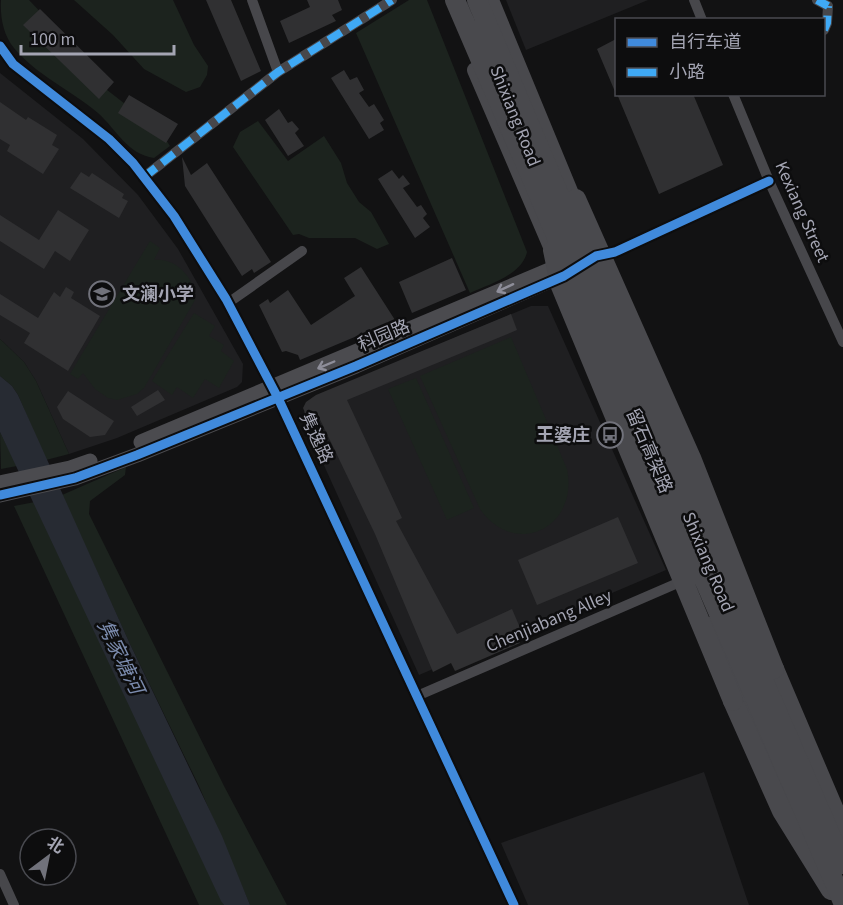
<svg xmlns="http://www.w3.org/2000/svg" width="843" height="905" font-family="'Source Sans 3','Noto Sans SC',sans-serif">
<rect width="100%" height="100%" fill="#121213"/>
<path fill="#1f1f21" d="M506 0H648L526 50Z
M0 73 83 139 138 195 178 249 243 364 242 382 237 387 117 438 69 454 36 381 24 362 0 339Z
M531 306H548L666 570 419 675 303 419 305 407 313 397Z
M704 772 749 905H528L501 843Z"/>
<path fill="#1c231e" d="M1 0H29L106 81 102 86 161 132 170 146 154 158C127 154 117 130 98 113 71 90 36 75 14 48 3 35 0 16 1 0Z
M74 0H173L194 45 208 66 207 75 200 87 186 92 144 69 113 35Z
M409 0H427L527 252C522 275 489 284 470 293L356 33Z
M258 121 288 161 324 136 341 163 347 183 359 202 371 212 389 244 377 249 355 238H309L299 234 293 235 233 147 240 132Z
M150 241 160 248 154 260C176 257 196 279 195 300L144 388 137 394 117 400 108 398 95 389 83 373 78 379 70 374Z
M194 313 215 326 209 336 224 345 221 351 234 361 219 388 205 379 193 398 177 387 172 395 152 381Z
M511 337 567 469C579 528 515 559 480 509L420 376Z
M0 339 24 362 36 381 69 454 46 460 18 395 12 386 0 376Z
M416 378 474 508 447 520 388 389Z
M0 432 17 466 1 469Z
M126 467 125 475 90 501 89 514 224 786 287 905H250L199 786 130 644 62 495Z
M35 502 224 905H199L14 506Z"/>
<path fill="#272b33" d="M0 376 12 386 18 395 130 644 222 836 250 905H224L221 901 0 432Z"/>
<path fill="#303032" d="M206 0H231L261 71 241 81Z
M307 0H338L342 10 332 15 336 21 289 43 280 21 310 7Z
M40 9 114 82 99 99 23 25Z
M616 39V94L597 49Z
M344 70 350 80 357 77 364 90 359 93 369 107 374 104 384 120 380 123 384 130 369 139 331 78Z
M617 94H693L723 165 659 194Z
M129 95 178 124 166 143 118 113Z
M0 102 26 120 28 117 57 135 52 145 59 149 43 174 7 151 10 145 0 139Z
M279 109 288 123 292 121 299 129 295 133 304 146 288 156 265 120Z
M182 157 191 175 207 163 271 262 254 273 252 269 242 276 185 186Z
M392 170 399 179 403 175 410 184 403 188 417 207 421 205 427 214 423 218 430 227 415 238 378 179Z
M81 172 89 177 92 173 124 194 122 198 128 201 119 218 70 188Z
M58 210 89 230 70 261 55 251 44 269 0 241V215L39 240Z
M452 258 466 290 412 313 399 282Z
M361 267 395 320 300 360 298 355 286 351 282 352 259 305 268 299 270 303 288 290 311 325 355 296 344 278Z
M66 287 74 292 71 298 100 316 68 371 24 343 30 333 0 315V294L38 318 54 292 60 297Z
M511 314 517 330 347 400 402 518 396 521 457 634 512 609 521 630 515 632 520 643 455 671 451 663 433 672 375 534 316 411 306 415 303 408 306 402 316 395Z
M158 390 165 400 137 416 131 407Z
M68 391 114 421 105 435 90 437 63 419 57 407Z
M618 517 638 563 537 605 518 560Z"/>
<g fill="none" stroke-linecap="round" stroke-linejoin="round">
<path stroke="#47474b" stroke-width="10" d="M252 0 278 72
M694 0 702 20
M817 0 828 6
M824 30 827 23 828 6
M0 46 13 64 109 139 133 163 174 216 226 299 278 398 514 905
M733 94 769 181 843 342
M144 177 278 72 392 0
M596 256 615 252 769 181
M228 303 302 251
M417 696 687 579
M0 874 14 905"/>
<path stroke="#4b4b4f" stroke-width="15" d="M141 442 566 263
M0 483 70 468 90 461
M0 495 75 478 137 455 356 366 566 274"/>
<path stroke="#49494d" stroke-width="16" d="M491 0 579 213
M475 70 555 256
M713 624 791 804"/>
<path stroke="#49494d" stroke-width="20" d="M774 669 843 831
M733 701 782 811 831 890"/>
<path stroke="#49494d" stroke-width="20" d="M455 0 843 902
M477 0 758 668 843 864
M576 199 691 458 774 669
M553 250 560 284 733 701"/>
<path stroke="#3fa9f5" stroke-width="8" stroke-dasharray="15 8" stroke-linecap="butt" d="M817 0 828 6
M824 30 827 23 828 6
M144 177 278 72 392 0"/>
<g stroke="#0d0d0e" stroke-width="13">
<path id="cycleway" d="M0 46 13 64 109 139 133 163 174 216 226 299 278 398 514 905
M0 495 75 478 137 455 356 366 564 276 596 256 615 252 769 181"/>
</g>
<use href="#cycleway" stroke="#408adc" stroke-width="9"/>
</g>
<defs><path id="oneway-shaft" d="M-6 0H5M1.5-3L5.5 0L1.5 3" fill="none" stroke-width="1.6" stroke-linecap="round" stroke-linejoin="round" transform="scale(1.5)"/></defs>
<g stroke="#8e8e9a">
<use href="#oneway-shaft" transform="translate(505 288) rotate(155)"/>
<use href="#oneway-shaft" transform="translate(326 365) rotate(157)"/>
</g>
<defs>
<g id="school-ring" transform="scale(1.35)"><circle r="9.5" fill="#0d0d0e" stroke="#71727b" stroke-width="1.5"/><path d="M0-5L7-2L0 1L-7-2ZM-4 1L0 2.5L4 1V4Q0 6-4 4Z" fill="#71727b"/></g>
<g id="bus-ring" transform="scale(1.35)"><circle r="9.5" fill="#0d0d0e" stroke="#71727b" stroke-width="1.5"/><path d="M-5-6H5V4H4V6H2V4H-2V6H-4V4H-5ZM-3.5-4V0h7V-4ZM-3.5 1.2v1.5H-2V1.2ZM2 1.2v1.5H3.5V1.2Z" fill="#71727b"/></g>
</defs>
<g fill-rule="evenodd">
<use href="#school-ring" x="102" y="294"/>
<use href="#bus-ring" x="610" y="435"/>
</g>
<g text-anchor="middle" dominant-baseline="central" stroke-width="5" stroke-linejoin="round" paint-order="stroke">
<g font-size="18" fill="#a4a5b3" stroke="#0d0d0e">
<text transform="translate(515 116) rotate(68)">Shixiang Road</text>
<text transform="translate(802 212) rotate(66)">Kexiang Street</text>
<text transform="translate(384 336) rotate(-23)">科园路</text>
<text transform="translate(316 438) rotate(65)">隽逸路</text>
<text transform="translate(649 451) rotate(67)">留石高架路</text>
<text transform="translate(708 562) rotate(67)">Shixiang Road</text>
<text transform="translate(549 621) rotate(-23)">Chenjiabang Alley</text>
</g>
<g font-size="18" font-weight="bold" fill="#a4a5b3" stroke="#0d0d0e" text-anchor="start">
<text x="122" y="294">文澜小学</text>
<text x="590" y="435" text-anchor="end">王婆庄</text>
</g>
<g font-size="20" font-style="italic" fill="#7b8bad" stroke="#0d0d0e">
<text transform="translate(120 657) rotate(64)">隽家塘河</text>
</g>
</g>
<rect x="615" y="18" width="210" height="78" fill="#0d0d0e" stroke="#494a50" stroke-width="1.5"/>
<rect x="627" y="38" width="30" height="9" fill="#408adc" stroke="#494a50" stroke-width="1.5"/>
<text x="669" y="48" font-size="18" fill="#a4a5b3">自行车道</text>
<rect x="627" y="68" width="30" height="9" fill="#3fa9f5" stroke="#494a50" stroke-width="1.5"/>
<text x="669" y="78" font-size="18" fill="#a4a5b3">小路</text>
<g transform="translate(48 857) rotate(32)"><circle r="28" fill="#0d0d0e" stroke="#494a50" stroke-width="1.5"/>
<path d="M0-4.5L10 22L0 15L-10 22Z" fill="#71727b"/>
<text y="-9" font-size="16" font-weight="bold" text-anchor="middle" fill="#a4a5b3">北</text>
</g>
<path d="M21 45v9h153v-9" fill="none" stroke="#a4a5b3" stroke-width="3"/>
<text x="30" y="45" font-size="18" fill="#a4a5b3" stroke="#0d0d0e" stroke-width="4.5" paint-order="stroke">100 m</text>
</svg>
